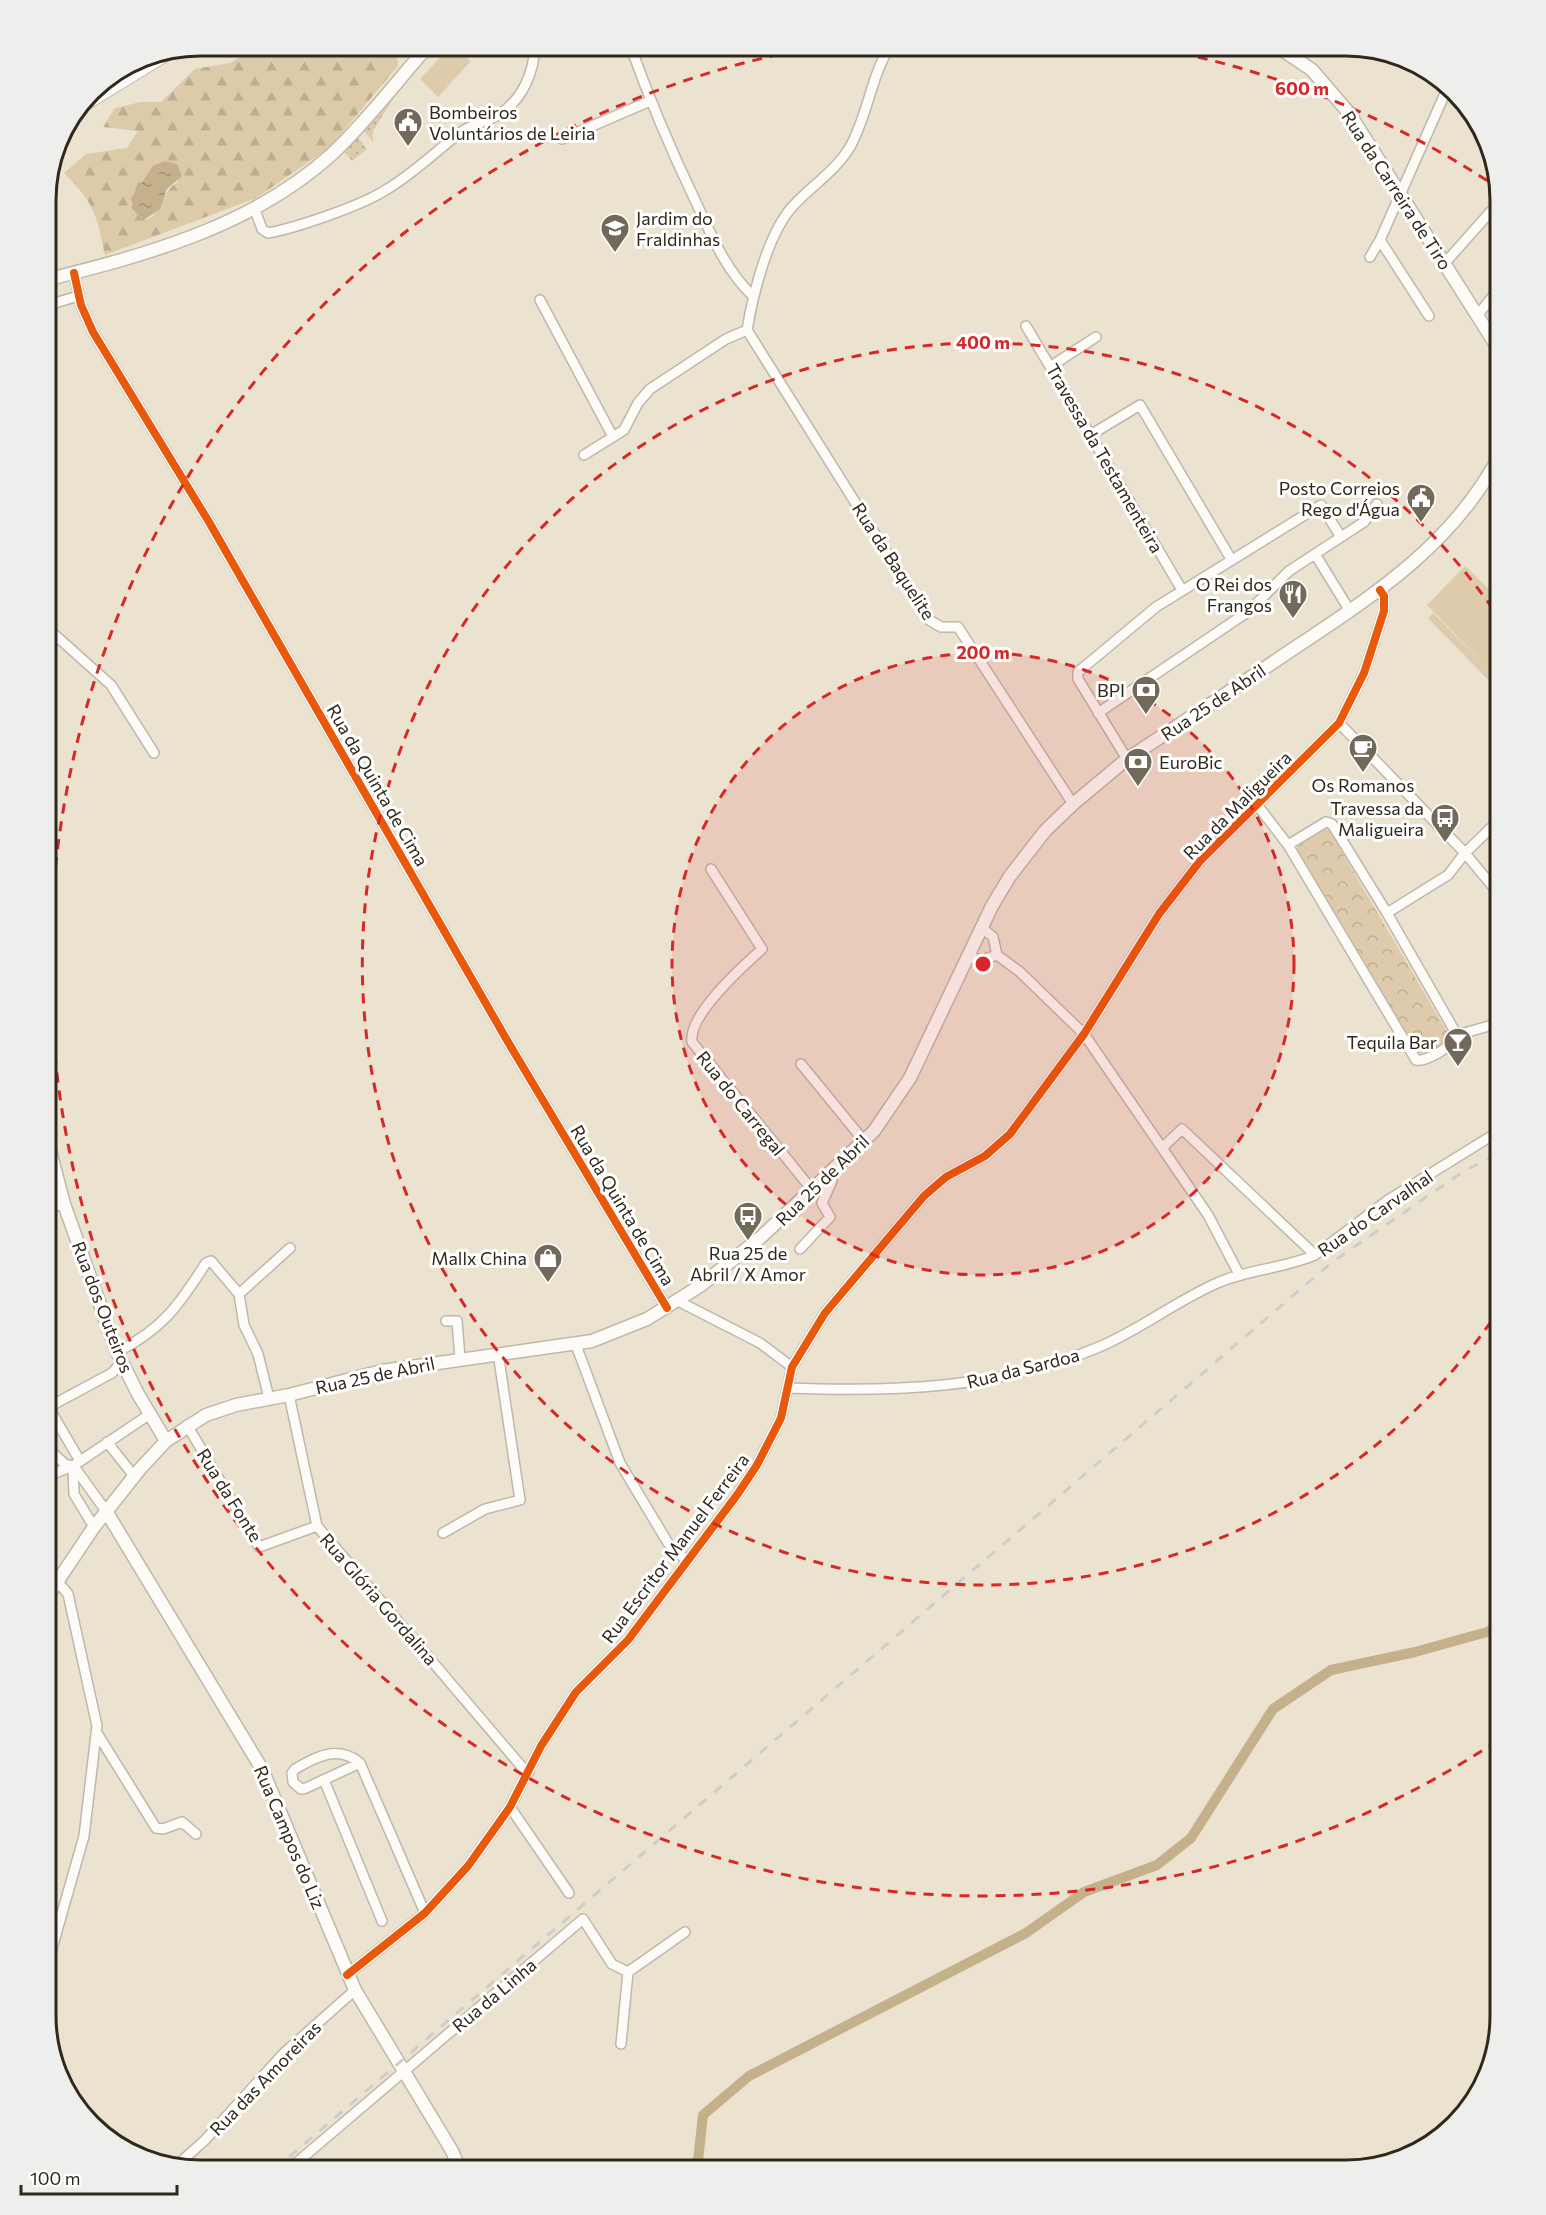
<svg xmlns="http://www.w3.org/2000/svg" width="1546" height="2215" font-family="Commissioner,sans-serif">
<defs>
<pattern id="grass-dots" width="8" height="8" patternUnits="userSpaceOnUse" patternTransform="scale(1.5)"><rect width="8" height="8" fill="#ddcbab"/><path d="M2 2h.1M6 6h.1" fill="none" stroke="#beae93" stroke-width="1.8" stroke-linecap="round"/></pattern>
<pattern id="forest-firs" width="22" height="20" patternUnits="userSpaceOnUse" patternTransform="scale(1.5)"><rect width="22" height="20" fill="#dccaa8"/><path d="M5 1l3.5 6h-7zM16 11l3.5 6h-7z" fill="#bdae90"/></pattern>
<pattern id="park-crowns" width="20" height="18" patternUnits="userSpaceOnUse" patternTransform="scale(1.5)"><rect width="20" height="18" fill="#ddcbab"/><path d="M2 6a3 3 0 1 1 6 0M12 15a3 3 0 1 1 6 0" fill="none" stroke="#beae93"/></pattern>
<pattern id="water-ripples" width="26" height="14" patternUnits="userSpaceOnUse" patternTransform="scale(1.5)"><rect width="26" height="14" fill="#c4b08b"/><path d="M2 4q2-2 4 0t4 0M15 11q2-2 4 0t4 0" fill="none" stroke="#a08f71"/></pattern>
</defs>
<rect width="100%" height="100%" fill="#ece2d0"/>
<path fill="url(#grass-dots)" d="M394 97 373 131V142L364 131Z
M358 137 367 149 352 161 345 152Z"/>
<path fill="url(#forest-firs)" fill-rule="evenodd" d="M258 45H396L398 66 329 148 256 198 105 255C96 213 95 204 64 173L86 154 127 148 138 131 103 127 115 108 141 102H161L195 69 230 63ZM165 161 177 165 178 182C161 192 164 210 147 220L141 218 130 204 152 168Z"/>
<path fill="url(#park-crowns)" d="M1323 829 1329 830 1449 1035C1446 1044 1426 1056 1416 1052L1297 849 1299 842Z"/>
<path fill="#ddcbab" d="M452 45 471 61 438 97 420 79Z
M1465 566 1501 601V693L1428 618 1433 613 1500 681 1427 605Z"/>
<path fill="url(#water-ripples)" d="M165 161 177 164 182 176 167 189 160 209 144 220 132 209 131 198 153 166Z"/>
<g fill="none" stroke-linecap="round" stroke-linejoin="round">
<path stroke="#c4b08b" stroke-width="10" d="M697 2170 703 2115 749 2076 1026 1933 1084 1892 1157 1865 1191 1838 1273 1709 1331 1670 1415 1652 1487 1632 1501 1624"/>
<g stroke="#bfb8aa" stroke-width="12">
<path id="street" d="M630 45C649 98 670 148 694 198 710 232 725 270 753 296
M562 139 650 101
M255 210 262 229 268 233C296 228 360 206 384 191 412 175 436 151 461 132 472 124 487 122 498 115 523 100 534 72 535 45
M1370 257 1380 240
M1444 264 1501 200
M74 273 81 305 93 332 209 522 508 1042 667 1308
M540 300 613 437
M45 306 78 296
M1429 316 1380 240 1447 89
M1477 316 1501 286
M1026 326 1182 590
M747 330 929 620 941 627H958L1073 804
M1051 366 1096 337
M1092 434 1140 405 1231 559
M584 455 624 430 638 403 650 389 726 339 747 330C753 294 768 233 793 206 812 185 835 172 850 147 868 115 871 75 891 45
M1315 554 1350 611
M45 626 111 685 154 753
M1098 713 1249 611 1289 571 1364 522 1377 504
M1339 723 1465 853 1498 893 1495 1132
M1127 759 1078 679V672L1156 607 1321 505 1341 537
M1258 806 1288 845 1416 1060C1426 1062 1454 1046 1457 1035L1387 913 1332 824 1326 822 1288 845
M711 869 762 949C742 967 688 1015 692 1042L813 1191
M1387 913 1448 875 1465 853 1501 818
M981 927 993 937 997 955
M997 955 1020 972 1084 1034 1208 1215 1239 1274
M967 957 982 960 997 955
M1457 1035 1496 1024
M801 1064 864 1141
M1162 1148 1182 1129 1315 1255
M45 1209 64 1204
M800 1249 830 1217 822 1203 832 1181 829 1176
M239 1294 290 1248
M678 1301 760 1343 792 1367
M446 1321H457L460 1358
M576 1345 620 1463 668 1543 687 1561
M117 1352C163 1329 179 1305 206 1263L211 1261 239 1294 244 1325 258 1354 269 1398
M789 1388C892 1392 1001 1389 1099 1347 1139 1330 1175 1302 1215 1284 1247 1269 1283 1269 1315 1255L1388 1200 1501 1130
M289 1395 317 1526 522 1767 529 1772
M49 1408 80 1461
M45 1409 112 1373 121 1363
M187 1425 259 1547 317 1526
M107 1442 134 1476
M45 1446 65 1464 73 1466
M73 1466 74 1494 94 1527
M75 1468 106 1511
M45 1477 73 1466 150 1414
M443 1533 485 1509 520 1500 498 1353
M97 1733 156 1828 163 1829 182 1822 196 1834
M360 1763 306 1788 301 1789 293 1782 292 1773 295 1769C317 1756 338 1745 360 1763L425 1913
M324 1780 382 1921
M510 1807 569 1893
M45 1973 84 1836 97 1726 68 1594 57 1581
M347 1975 425 1913 468 1866 510 1807 541 1746 576 1692 628 1640 737 1495 757 1465 781 1418 792 1367 825 1313 924 1196 946 1177 985 1156 1010 1134 1084 1034 1159 914 1200 861 1339 723 1364 673 1384 611V596L1380 590
M621 2044 628 1972 685 1932
M176 2166 204 2141 284 2053 355 1990
M288 2170 583 1919 612 1964 628 1972"/>
</g>
<g stroke="#bfb8aa" stroke-width="15">
<path id="secondary" d="M1275 45 1312 70 1349 113 1501 353
M45 280C146 255 253 226 332 154 367 121 397 81 429 45
M45 1132 64 1204 117 1352 138 1394 166 1441
M106 1511 262 1769 355 1990 452 2151 460 2170
M45 1600 94 1527 140 1469 166 1441 206 1415 236 1405 289 1395 382 1371 592 1341 647 1319 700 1286 760 1238 874 1131 910 1078 992 906 1010 876 1045 831 1073 804 1127 759C1180 724 1234 689 1287 653 1371 597 1453 546 1501 453"/>
</g>
<g stroke="#bfb8aa" stroke-width="16">
<path id="primary" d="M415 45 423 52
M79 107 172 50"/>
</g>
<use href="#street" stroke="#fcfbf8" stroke-width="9"/>
<use href="#secondary" stroke="#fcfbf8" stroke-width="12"/>
<use href="#primary" stroke="#fcfbf8" stroke-width="14"/>
<path stroke="#d0cdc8" stroke-width="3" stroke-dasharray="10 10" stroke-linecap="butt" d="M274 2170 1331 1263 1464 1171 1501 1152"/>
<g stroke="#fff" stroke-width="11">
<path id="cycleway" d="M74 273 81 305 93 332 209 522 508 1042 667 1308
M347 1975 425 1913 468 1866 510 1807 541 1746 576 1692 628 1640 737 1495 757 1465 781 1418 792 1367 825 1313 924 1196 946 1177 985 1156 1010 1134 1084 1034 1159 914 1200 861 1339 723 1364 673 1384 611V596L1380 590"/>
</g>
<use href="#cycleway" stroke="#e8590c" stroke-width="8"/>
</g>
<circle cx="983" cy="964" r="311" fill="#d62828" fill-opacity=".12"/>
<g fill="none" stroke="#d62828" stroke-width="3" stroke-dasharray="10 8">
<circle cx="983" cy="964" r="311"/>
<path d="M1501 1307A621 621 0 1 1 1501 621"/>
<path d="M1497 1741A932 932 0 1 1 821 46M1145 46A932 932 0 0 1 1497 187"/>
</g>
<defs>
<g id="civic-pin" transform="scale(1.5)"><path d="M0 17L-7.5 6A9.5 9.5 0 1 1 7.5 6Z" fill="#71695a" stroke="#fff"/><path d="M-.6-6.5H3V-4.5H.6V-3L4-1V1h2V6H-6V1h2V-1L-.6-3ZM-1.2 2.5V6h2.4V2.5Z" fill="#fff"/></g>
<g id="school-pin" transform="scale(1.5)"><path d="M0 17L-7.5 6A9.5 9.5 0 1 1 7.5 6Z" fill="#71695a" stroke="#fff"/><path d="M0-5L7-2L0 1L-7-2ZM-4 1L0 2.5L4 1V4Q0 6-4 4Z" fill="#fff"/></g>
<g id="restaurant-pin" transform="scale(1.5)"><path d="M0 17L-7.5 6A9.5 9.5 0 1 1 7.5 6Z" fill="#71695a" stroke="#fff"/><path d="M-5-6h1v4h1v-4h1v4h1v-4h1v5L-1.5 .5V6h-2V.5L-5-1ZM5-6V6H3V1.5H1.5Q1.5-4 5-6Z" fill="#fff"/></g>
<g id="bank-pin" transform="scale(1.5)"><path d="M0 17L-7.5 6A9.5 9.5 0 1 1 7.5 6Z" fill="#71695a" stroke="#fff"/><path d="M-6-4H6V4H-6ZM0-2.3a2.3 2.3 0 1 0 0 4.6a2.3 2.3 0 1 0 0-4.6Z" fill="#fff"/></g>
<g id="cafe-pin" transform="scale(1.5)"><path d="M0 17L-7.5 6A9.5 9.5 0 1 1 7.5 6Z" fill="#71695a" stroke="#fff"/><path d="M-5.5-4.5H6V0H3Q3 3.5 0 3.5H-2.5Q-5.5 3.5-5.5 0ZM3-3.2v2h1.7v-2ZM-6 4.5H4V6H-6Z" fill="#fff"/></g>
<g id="bus-pin" transform="scale(1.5)"><path d="M0 17L-7.5 6A9.5 9.5 0 1 1 7.5 6Z" fill="#71695a" stroke="#fff"/><path d="M-5-6H5V4H4V6H2V4H-2V6H-4V4H-5ZM-3.5-4V0h7V-4ZM-3.5 1.2v1.5H-2V1.2ZM2 1.2v1.5H3.5V1.2Z" fill="#fff"/></g>
<g id="bar-pin" transform="scale(1.5)"><path d="M0 17L-7.5 6A9.5 9.5 0 1 1 7.5 6Z" fill="#71695a" stroke="#fff"/><path d="M-6-5H6L.8 .8V4.5H3.5V6h-7V4.5H-.8V.8Z" fill="#fff"/></g>
<g id="shop-pin" transform="scale(1.5)"><path d="M0 17L-7.5 6A9.5 9.5 0 1 1 7.5 6Z" fill="#71695a" stroke="#fff"/><path d="M-5-2.5h2.3a2.7 3.5 0 0 1 5.4 0H5L5.5 6h-11ZM-1.5-2.5h3a1.5 2.3 0 0 0-3 0Z" fill="#fff"/></g>
</defs>
<g fill-rule="evenodd">
<use href="#civic-pin" x="408" y="122"/>
<use href="#school-pin" x="615" y="228"/>
<use href="#civic-pin" x="1421" y="498"/>
<use href="#restaurant-pin" x="1293" y="594"/>
<use href="#bank-pin" x="1146" y="690"/>
<use href="#cafe-pin" x="1363" y="748"/>
<use href="#bank-pin" x="1138" y="762"/>
<use href="#bus-pin" x="1445" y="818"/>
<use href="#bar-pin" x="1458" y="1042"/>
<use href="#bus-pin" x="748" y="1216"/>
<use href="#shop-pin" x="548" y="1258"/>
</g>
<g text-anchor="middle" dominant-baseline="central" stroke-width="6" stroke-linejoin="round" paint-order="stroke">
<g font-size="18" fill="#2f281b" stroke="#fff" text-anchor="end">
<text x="429" y="112" text-anchor="start">Bombeiros<tspan x="429" dy="21">Voluntários de Leiria</tspan></text>
<text x="636" y="218" text-anchor="start">Jardim do<tspan x="636" dy="21">Fraldinhas</tspan></text>
<text x="1400" y="488">Posto Correios<tspan x="1400" dy="21">Rego d'Água</tspan></text>
<text x="1272" y="584">O Rei dos<tspan x="1272" dy="21">Frangos</tspan></text>
<text x="1125" y="690">BPI</text>
<text x="1159" y="762" text-anchor="start">EuroBic</text>
<text x="1363" y="785" text-anchor="middle">Os Romanos</text>
<text x="1424" y="808">Travessa da<tspan x="1424" dy="21">Maligueira</tspan></text>
<text x="1437" y="1042">Tequila Bar</text>
<text x="748" y="1253" text-anchor="middle">Rua 25 de<tspan x="748" dy="21">Abril / X Amor</tspan></text>
<text x="527" y="1258">Mallx China</text>
</g>
<g font-size="18" fill="#2f281b" stroke="#fff">
<text transform="translate(1397 190) rotate(57)">Rua da Carreira de Tiro</text>
<text transform="translate(1105 458) rotate(60)">Travessa da Testamenteira</text>
<text transform="translate(894 561) rotate(57)">Rua da Baquelite</text>
<text transform="translate(1213 702) rotate(-34)">Rua 25 de Abril</text>
<text transform="translate(378 785) rotate(60)">Rua da Quinta de Cima</text>
<text transform="translate(1237 805) rotate(-45)">Rua da Maligueira</text>
<text transform="translate(741 1103) rotate(51)">Rua do Carregal</text>
<text transform="translate(822 1180) rotate(-44)">Rua 25 de Abril</text>
<text transform="translate(623 1205) rotate(59)">Rua da Quinta de Cima</text>
<text transform="translate(1375 1213) rotate(-35)">Rua do Carvalhal</text>
<text transform="translate(103 1307) rotate(69)">Rua dos Outeiros</text>
<text transform="translate(1023 1368) rotate(-14)">Rua da Sardoa</text>
<text transform="translate(375 1375) rotate(-12)">Rua 25 de Abril</text>
<text transform="translate(230 1495) rotate(58)">Rua da Fonte</text>
<text transform="translate(675 1548) rotate(-53)">Rua Escritor Manuel Ferreira</text>
<text transform="translate(379 1599) rotate(49)">Rua Glória Gordalina</text>
<text transform="translate(290 1837) rotate(67)">Rua Campos do Liz</text>
<text transform="translate(494 1995) rotate(-40)">Rua da Linha</text>
<text transform="translate(265 2078) rotate(-46)">Rua das Amoreiras</text>
</g>
</g>
<path d="M0 0H1546V2215H0ZM200 56H1346A144 144 0 0 1 1490 200V2016A144 144 0 0 1 1346 2160H200A144 144 0 0 1 56 2016V200A144 144 0 0 1 200 56Z" fill="#eeeeed" fill-rule="evenodd"/>
<path fill="none" stroke="#2f281b" stroke-width="3" d="M200 56H1346A144 144 0 0 1 1490 200V2016A144 144 0 0 1 1346 2160H200A144 144 0 0 1 56 2016V200A144 144 0 0 1 200 56Z"/>
<circle cx="983" cy="964" r="9" fill="#d62828" stroke="#fff" stroke-width="3"/>
<g font-size="18" text-anchor="middle" font-weight="bold" fill="#d62828" stroke="#fff" stroke-width="6" stroke-linejoin="round" paint-order="stroke">
<text x="1302" y="95">600 m</text>
<text x="983" y="349">400 m</text>
<text x="983" y="659">200 m</text>
</g>
<path d="M21 2185v9h156v-9" fill="none" stroke="#2f281b" stroke-width="3"/>
<text x="30" y="2185" font-size="18" fill="#2f281b" stroke="#ffffff" stroke-width="4.5" paint-order="stroke">100 m</text>
</svg>
